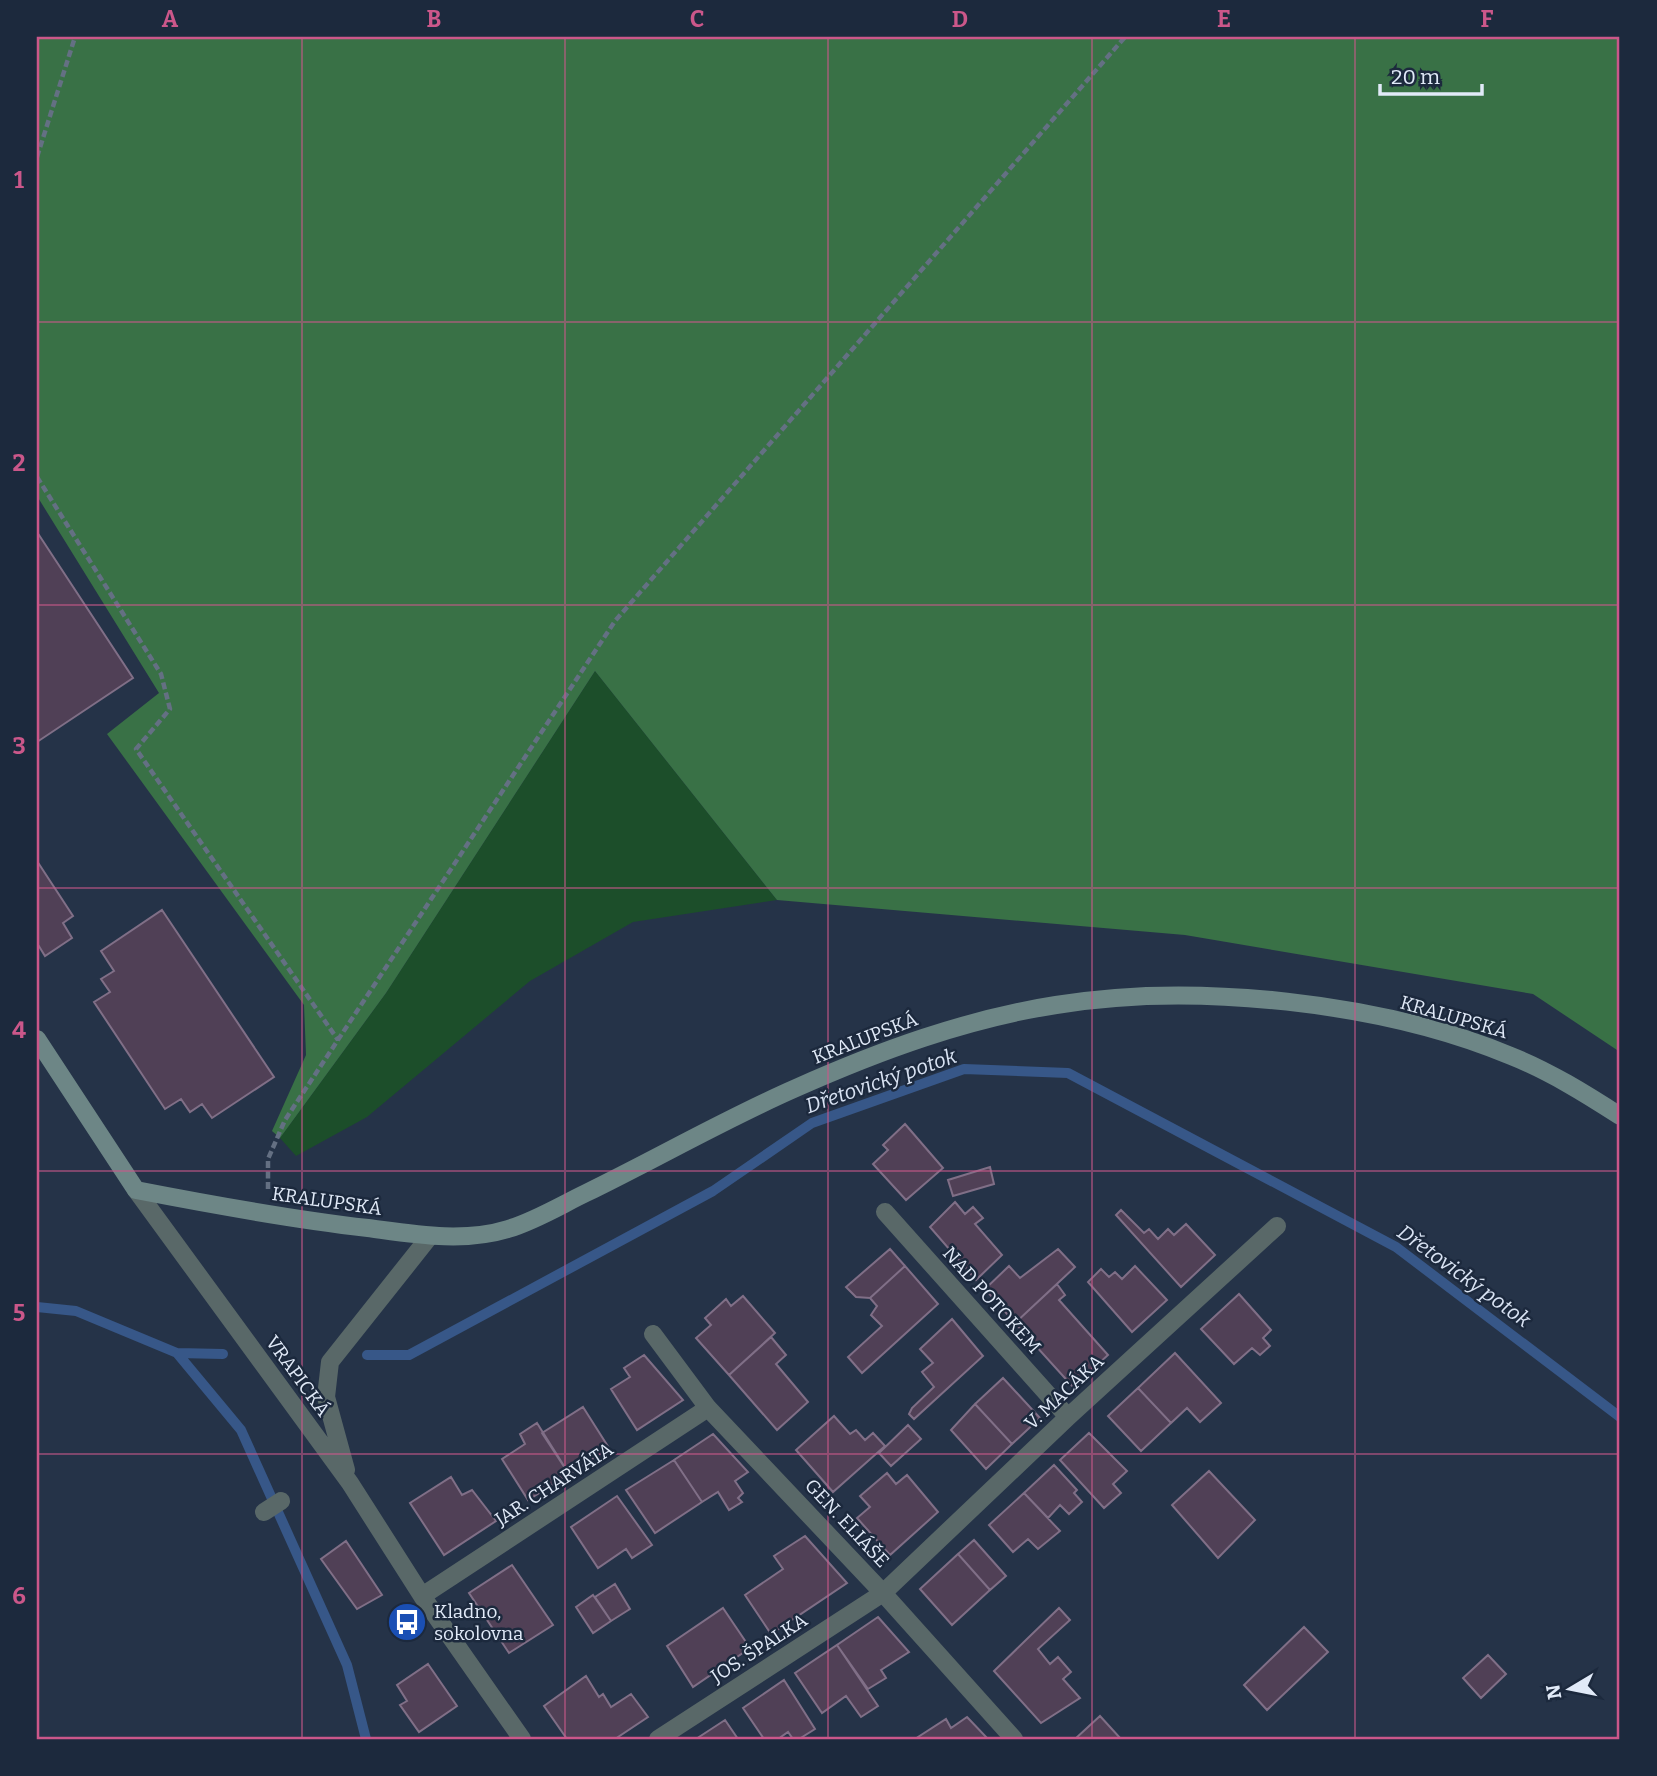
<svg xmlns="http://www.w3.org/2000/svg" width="1657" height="1776" font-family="Bitter,serif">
<rect width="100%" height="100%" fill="#253348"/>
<path fill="#1c4e2a" d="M595 671 777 900 633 922 530 981 367 1117 296 1156 280 1138 386 993Z"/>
<path fill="#397146" d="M37 37H1620V1052L1533 994 1185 935 777 900 595 671 386 993 280 1138 272 1131 306 1055 304 1005 107 734 159 693 37 496Z"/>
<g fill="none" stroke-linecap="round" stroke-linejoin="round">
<path stroke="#375788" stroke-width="10" d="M37 1307 76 1311 177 1353 223 1354
M177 1353 241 1430 347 1665 366 1739
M367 1355H409L713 1191 812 1123 964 1069 1068 1073 1396 1247 1620 1417"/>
</g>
<path fill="#504056" stroke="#806f87" stroke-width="2" d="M37 532 133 678 37 742Z
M37 861 73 916 63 923 72 938 45 956 37 943Z
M162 910 274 1077 212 1118 202 1104 190 1112 181 1099 165 1109 94 1002 110 992 101 979 114 971 101 951Z
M905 1124 943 1168 906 1200 873 1164 888 1150 883 1145Z
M990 1167 994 1184 953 1196 948 1180Z
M955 1202 965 1214 973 1207 983 1218 975 1224 1002 1255 976 1280 930 1227Z
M1121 1210 1144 1233 1149 1229 1158 1239 1168 1229 1174 1235 1186 1224 1215 1255 1181 1287 1116 1215Z
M890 1249 905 1266 870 1298 856 1297 846 1287Z
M1058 1249 1075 1267 1015 1323 985 1289 1009 1266 1020 1278Z
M905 1266 938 1304 862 1373 848 1357 882 1326 871 1315 877 1306 870 1298Z
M1135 1266 1167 1300 1132 1332 1088 1282 1101 1269 1109 1277 1115 1272 1122 1279Z
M1057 1284 1065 1295 1059 1300 1108 1355 1073 1387 1015 1323Z
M1239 1294 1271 1330 1263 1338 1270 1346 1260 1355 1252 1348 1234 1364 1201 1329Z
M743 1296 775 1333 729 1375 696 1338 711 1325 705 1318 726 1299 731 1306Z
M952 1319 983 1356 914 1419 909 1414 912 1408 934 1387 922 1372 933 1363 920 1349Z
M771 1337 786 1355 776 1364 808 1402 777 1430 729 1375Z
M1175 1353 1221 1403 1200 1422 1187 1408 1171 1423 1138 1388Z
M644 1355 683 1400 637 1430 611 1389 630 1377 624 1368Z
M1003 1378 1040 1418 1012 1444 975 1404Z
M1138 1388 1171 1423 1141 1451 1108 1416Z
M975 1404 1012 1444 986 1469 951 1430Z
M583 1407 609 1448 569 1474 542 1433Z
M834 1416 850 1434 856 1430 865 1440 873 1433 885 1446 833 1492 796 1450Z
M537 1423 569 1474 528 1500 502 1459 525 1444 520 1434Z
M908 1425 921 1439 891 1466 879 1453Z
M1089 1433 1127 1471 1113 1484 1121 1493 1104 1508 1060 1460Z
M713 1434 748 1472 735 1481 743 1493 738 1498 742 1502 729 1510 718 1492 702 1502 674 1460Z
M674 1460 702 1502 655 1533 626 1490Z
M1054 1465 1077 1490 1074 1493 1082 1502 1069 1514 1060 1505 1048 1518 1024 1493Z
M1209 1471 1255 1520 1218 1558 1172 1505Z
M887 1473 896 1484 907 1475 938 1512 890 1555 857 1518 870 1507 860 1496Z
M451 1477 462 1495 472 1490 496 1521 444 1555 410 1503Z
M1024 1493 1060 1531 1038 1549 1028 1539 1013 1552 989 1525Z
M617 1496 652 1545 632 1558 626 1549 598 1568 571 1527Z
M805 1536 847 1583 771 1634 745 1595 783 1569 774 1556Z
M974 1540 1006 1576 990 1590 958 1554Z
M346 1541 382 1595 357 1609 321 1559Z
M958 1554 990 1590 952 1625 920 1589Z
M512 1565 553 1625 509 1653 469 1593Z
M615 1584 630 1609 611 1621 595 1597Z
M593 1595 611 1621 593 1633 576 1607Z
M723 1608 750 1648 693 1687 667 1646Z
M1059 1608 1070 1620 1038 1649 1050 1664 1058 1657 1071 1672 1063 1679 1080 1698 1041 1723 994 1671Z
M878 1617 909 1652 881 1670 886 1678 868 1689 837 1645Z
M1304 1627 1328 1652 1267 1710 1244 1685Z
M837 1645 878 1706 861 1717 846 1696 822 1713 795 1673Z
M1488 1655 1506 1674 1481 1698 1463 1678Z
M428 1664 457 1706 419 1732 400 1705 407 1701 397 1685Z
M586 1676 599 1697 603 1694 611 1707 631 1694 648 1717 615 1739H567L544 1706Z
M784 1680 815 1729 799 1739H793L788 1732 778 1739H764L743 1708Z
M1100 1716 1121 1739H1075Z
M967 1717 988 1739H915L946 1719 951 1728Z
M725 1720 738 1739H696Z"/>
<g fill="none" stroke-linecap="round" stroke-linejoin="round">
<path stroke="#647083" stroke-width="4.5" stroke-dasharray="7 3.5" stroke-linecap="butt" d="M37 157 75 37
M37 477 161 674 170 709 136 749 338 1040
M268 1189V1159L285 1120 615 621 1125 37"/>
<path stroke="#596868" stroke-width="18" d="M264 1512 281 1501"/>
<path stroke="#596868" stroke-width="18" d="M136 1190 350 1483 422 1596 522 1739
M885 1212 1068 1417
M653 1334 708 1408 883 1593 1014 1739
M346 1470 326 1397 330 1362 430 1236
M422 1596 708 1408
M658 1739 883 1593 1068 1417 1277 1226"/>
<path stroke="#6d8686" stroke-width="18" d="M37 1039 136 1190C213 1205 290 1219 368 1228 413 1234 463 1243 508 1229 535 1221 561 1205 586 1193 656 1159 725 1119 796 1088 879 1051 966 1019 1056 1005 1194 982 1382 1002 1511 1056 1549 1071 1586 1094 1620 1116"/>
</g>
<path fill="none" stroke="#cb578a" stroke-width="2" stroke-opacity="0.55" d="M302 37V1739M565 37V1739M828 37V1739M1092 37V1739M1355 37V1739M37 322H1620M37 605H1620M37 888H1620M37 1171H1620M37 1454H1620"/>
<defs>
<g id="bus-disc" transform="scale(2.0125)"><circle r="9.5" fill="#1a4fb4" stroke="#1c293d"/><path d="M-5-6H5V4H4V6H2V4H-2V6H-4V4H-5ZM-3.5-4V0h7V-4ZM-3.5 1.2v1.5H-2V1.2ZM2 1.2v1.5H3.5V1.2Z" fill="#fff"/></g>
</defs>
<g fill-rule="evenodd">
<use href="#bus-disc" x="407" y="1622"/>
</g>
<g text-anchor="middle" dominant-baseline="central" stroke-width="5" stroke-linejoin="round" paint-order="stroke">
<g font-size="19" fill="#e1eaf8" stroke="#1c293d">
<text transform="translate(1454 1017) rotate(16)">KRALUPSKÁ</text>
<text transform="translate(865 1038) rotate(-21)">KRALUPSKÁ</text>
<text transform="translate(327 1201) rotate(8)">KRALUPSKÁ</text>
<text transform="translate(992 1300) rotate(48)">NAD POTOKEM</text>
<text transform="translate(298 1376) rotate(54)">VRAPICKÁ</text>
<text transform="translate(1064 1392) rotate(-43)">V. MACÁKA</text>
<text transform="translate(554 1484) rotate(-33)">JAR. CHARVÁTA</text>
<text transform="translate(847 1523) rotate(47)">GEN. ELIÁŠE</text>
<text transform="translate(759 1648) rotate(-33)">JOS. ŠPALKA</text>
</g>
<g font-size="19" fill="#e1eaf8" stroke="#1c293d" text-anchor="start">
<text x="434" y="1611">Kladno,<tspan x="434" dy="22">sokolovna</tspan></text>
</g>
<g font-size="21" font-style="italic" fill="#d9e3f3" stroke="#1c293d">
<text transform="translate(881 1081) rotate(-19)">Dřetovický potok</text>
<text transform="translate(1464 1276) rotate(36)">Dřetovický potok</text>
</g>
</g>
<rect width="1657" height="1776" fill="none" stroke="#1c293d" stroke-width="77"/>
<g transform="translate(1570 1689) rotate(260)" stroke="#1c293d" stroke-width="5" paint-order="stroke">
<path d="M0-5L12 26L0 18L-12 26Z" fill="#e1eaf8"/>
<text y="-10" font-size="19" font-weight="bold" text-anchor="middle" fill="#e1eaf8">N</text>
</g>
<path d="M1380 84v10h102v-10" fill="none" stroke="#e1eaf8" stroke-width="3.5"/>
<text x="1391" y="84" font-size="21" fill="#e1eaf8" stroke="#1c293d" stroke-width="5" paint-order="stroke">20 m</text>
<rect x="38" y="38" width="1580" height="1700" fill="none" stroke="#cb578a" stroke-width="2.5"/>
<g font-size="23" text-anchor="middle" font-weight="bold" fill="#cb578a">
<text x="170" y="27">A</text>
<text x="434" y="27">B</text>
<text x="697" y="27">C</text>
<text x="960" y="27">D</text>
<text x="1224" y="27">E</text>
<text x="1487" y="27">F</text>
<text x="19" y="188">1</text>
<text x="19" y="471">2</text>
<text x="19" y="754">3</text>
<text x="19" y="1038">4</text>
<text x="19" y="1321">5</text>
<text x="19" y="1604">6</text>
</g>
</svg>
